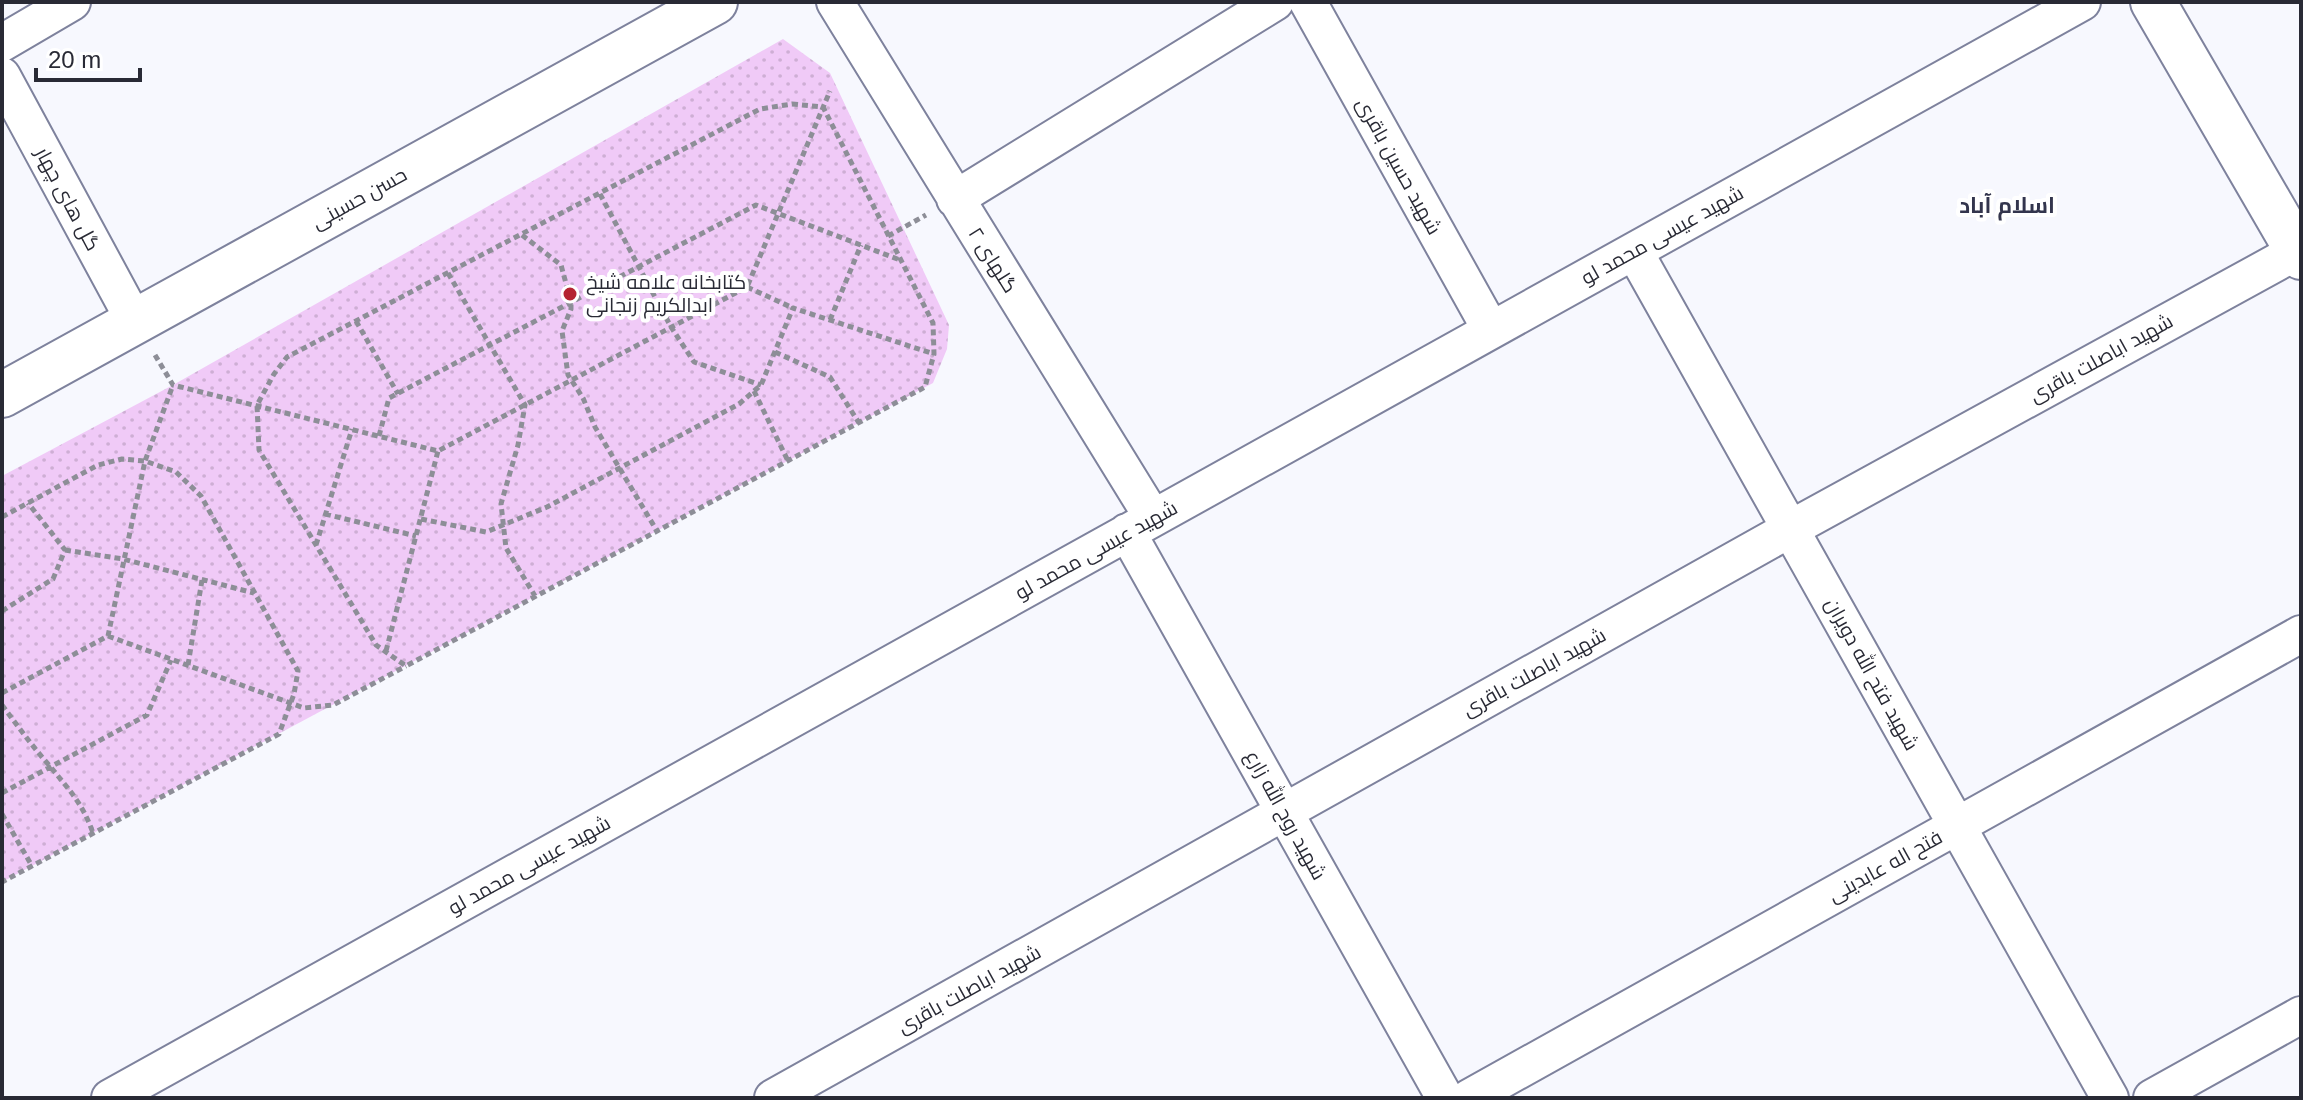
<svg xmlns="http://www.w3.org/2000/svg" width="2303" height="1100" font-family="Arial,Cairo,sans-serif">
<defs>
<pattern id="green-dots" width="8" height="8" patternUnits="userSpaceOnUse" patternTransform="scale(2)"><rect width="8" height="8" fill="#f0caf7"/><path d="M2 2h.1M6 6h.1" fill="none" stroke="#ceaed4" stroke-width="1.8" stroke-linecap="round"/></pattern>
</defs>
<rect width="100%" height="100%" fill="#f7f8fe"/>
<path fill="url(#green-dots)" d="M783 39 830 73 949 325 947 349 933 383 2 882V476L173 385Z"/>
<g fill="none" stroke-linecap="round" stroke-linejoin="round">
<g stroke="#7e829d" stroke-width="40">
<path id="street" d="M835 2 1153 518
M1308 2 1491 330
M2 43 72 2
M2 76 135 322
M955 199 1275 2
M1634 251 2110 1098
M1127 532 1445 1098
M110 1098 2082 2
M773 1098 1790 529 2301 249
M1469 1098 2301 634
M2152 1098 2301 1015"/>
</g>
<g stroke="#7e829d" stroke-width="48">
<path id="secondary" d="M2153 2 2301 257
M2 395 715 2"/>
</g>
<path stroke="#8d8e97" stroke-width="5" stroke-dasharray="6 4" stroke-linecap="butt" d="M792 104 823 107 933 323 934 354 925 387 406 666 376 645 259 450 257 405 274 374 287 357 760 109Z
M600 194 671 327 694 362 761 385
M522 235 561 265 571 302V309L562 331 568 375 583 398 595 427 657 531
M888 236 926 215
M448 273 525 405 518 445 501 504 506 548 535 596
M747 287 793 308
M830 320 861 245
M356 321 398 394
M775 352 830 377 859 423
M155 355 173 385 438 451 747 287 830 91
M754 391 788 461
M379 436 389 398 756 205 900 260
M325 514 416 536
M2 517 98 465 122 459 145 461 176 472 201 496 298 671 294 694 279 734 2 882
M421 519 486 532 547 507 739 404 761 385 793 308 934 354
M316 545 352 429
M65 550 123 559 254 593
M2 611 53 579 65 550 28 503
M108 636 304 708 333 705 406 666
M386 651 438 451
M188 665 202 580
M2 693 108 636 145 461 173 385
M2 705C17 725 32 746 49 765 69 790 82 802 93 833
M2 793 147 715 171 660
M2 814 32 866"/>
<use href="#street" stroke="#fff" stroke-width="36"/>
<use href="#secondary" stroke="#fff" stroke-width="44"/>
</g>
<circle fill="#b52331" stroke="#fff" stroke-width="3" cx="570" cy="294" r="8"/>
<g text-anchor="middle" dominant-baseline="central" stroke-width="8" stroke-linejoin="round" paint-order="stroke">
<g font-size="20" fill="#292a35" stroke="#fff">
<text transform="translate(1399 166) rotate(61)">شهید حسین باقری</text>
<text transform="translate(359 198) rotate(-29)">حسن حسینی</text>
<text transform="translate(68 199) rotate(62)">گل های چهار</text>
<text transform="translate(1662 235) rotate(-29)">شهید عیسی محمد لو</text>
<text transform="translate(993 260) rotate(58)">گلهای ۲</text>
<text transform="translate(2101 358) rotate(-29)">شهید اباصلت باقری</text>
<text transform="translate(1096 550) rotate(-29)">شهید عیسی محمد لو</text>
<text transform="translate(1534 672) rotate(-29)">شهید اباصلت باقری</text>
<text transform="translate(1872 674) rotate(61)">شهید فتح الله دویران</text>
<text transform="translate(1286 815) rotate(61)">شهید روح الله زارع</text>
<text transform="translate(529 865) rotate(-29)">شهید عیسی محمد لو</text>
<text transform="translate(1885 866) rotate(-29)">فتح اله عابدینی</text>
<text transform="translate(969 989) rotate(-29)">شهید اباصلت باقری</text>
</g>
<g font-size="20" fill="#292a35" stroke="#fff" text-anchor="start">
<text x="586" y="282">کتابخانه علامه شیخ<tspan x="586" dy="23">ابدالکریم زنجانی</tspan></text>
</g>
<g font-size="22" font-weight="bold" fill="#33354d" stroke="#fff">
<text x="2007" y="205">اسلام آباد</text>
</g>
</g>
<rect width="2303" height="1100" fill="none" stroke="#292a35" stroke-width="8"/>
<path d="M36 68v12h104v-12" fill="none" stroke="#292a35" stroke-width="4"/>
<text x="48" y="68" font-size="24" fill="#292a35" stroke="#ffffff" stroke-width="6" paint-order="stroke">20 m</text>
</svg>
